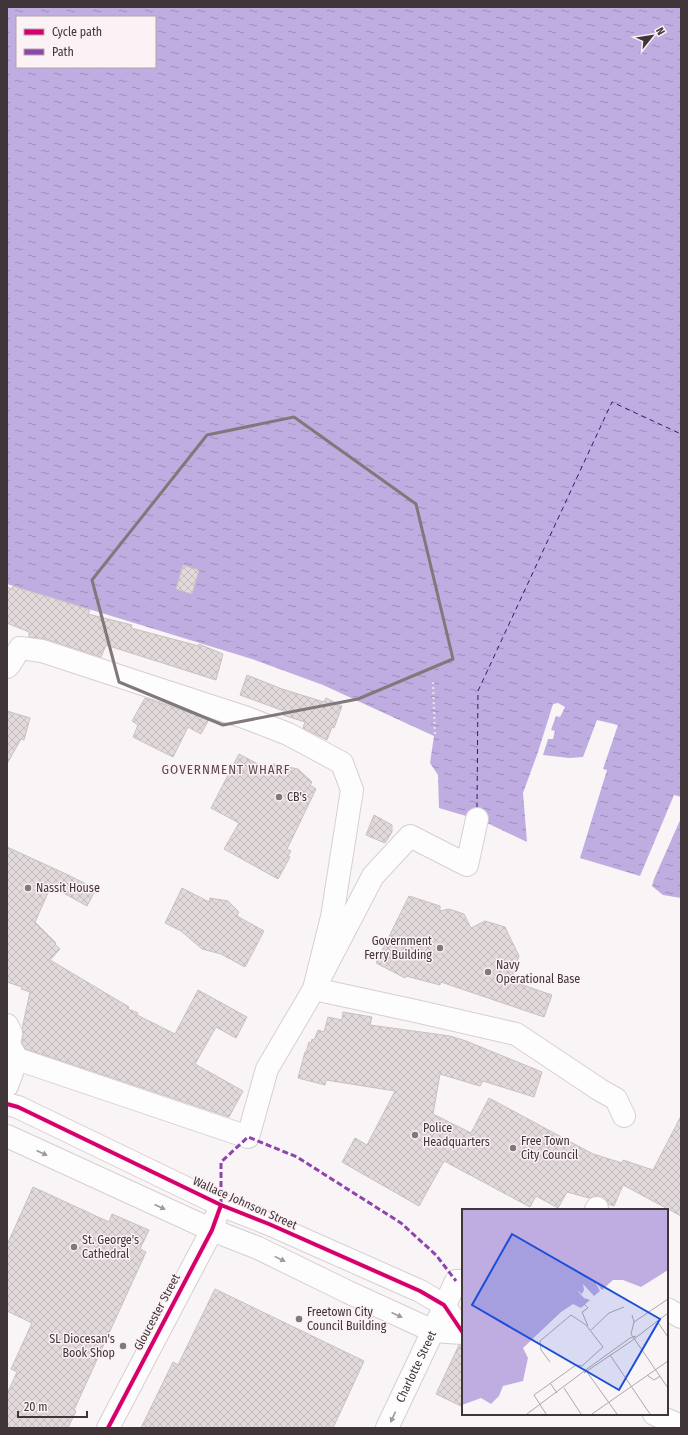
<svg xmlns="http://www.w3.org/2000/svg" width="688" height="1435" font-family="'Fira Sans Condensed',sans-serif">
<defs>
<pattern id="water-ripples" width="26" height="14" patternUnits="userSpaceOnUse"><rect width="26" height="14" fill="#bfade1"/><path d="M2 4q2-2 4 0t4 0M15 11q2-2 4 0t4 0" fill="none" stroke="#9d8eb7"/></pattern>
<pattern id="building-cross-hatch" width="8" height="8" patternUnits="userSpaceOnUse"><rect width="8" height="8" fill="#e2dada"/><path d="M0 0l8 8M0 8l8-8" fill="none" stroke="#c3bcbc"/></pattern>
</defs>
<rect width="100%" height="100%" fill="#f9f4f6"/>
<path fill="url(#water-ripples)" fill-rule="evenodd" d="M7 7H681V797L674 795 640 876 580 858 607 770 603 769 618 725 597 720 583 757 569 758 543 755 548 739H553L555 731 551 730 556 716 560 717 565 707 558 703 553 704 538 752 523 793 527 842 483 821 439 808 438 775 430 763 434 736 323 685 252 659 7 584ZM17 17H155V67H17Z
M681 818V898L663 895 652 886 654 879Z"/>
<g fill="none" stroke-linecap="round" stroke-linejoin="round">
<path stroke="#3b146b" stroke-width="1" stroke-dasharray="5 4" stroke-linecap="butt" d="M477 808 478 691 612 402 681 434"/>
</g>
<path fill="url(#building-cross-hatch)" stroke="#c8c1c1" d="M183 565 199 570 192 594 176 589Z
M13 586 79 606 90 610 88 614 132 625 131 628 199 646V644L223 654 216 680 106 645 101 657 46 639 29 637V632L7 623V587L12 589Z
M247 675 282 689 324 702 326 698 342 706 334 728 332 727 327 740 303 728 305 722 283 715 284 711 240 695Z
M145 698 209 719 201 734 188 727 173 757 133 737 138 725 132 721Z
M7 711 30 718 24 740 21 739 7 764Z
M239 754 269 770 273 764 298 769 312 782 310 785 316 789 287 849 291 851 288 856 290 857 278 879 224 849 239 823 211 808Z
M374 815 392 825V832L385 843 366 835Z
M7 847 66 874 96 889 87 906 51 886 35 922 56 943 55 944 60 949 50 960 129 1007 128 1009 138 1013 137 1015 175 1034 198 990 247 1017 236 1038 216 1027 195 1064 243 1091 229 1117 26 1049 22 1043 23 1035 22 1029 30 992 21 989 22 987 7 982Z
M182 888 209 902 210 898 228 901 239 912 237 916 264 931 245 967 221 954 202 949 181 931 165 923Z
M409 896 440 906V911L449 909 464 914 471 928 485 921 505 927 519 956 511 981 552 995 544 1017 441 982 440 985 406 976 405 978 376 963Z
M343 1012 372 1017 370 1025 450 1036 466 1041 542 1072 534 1097 483 1081 480 1086 440 1074 433 1114 471 1133 489 1098 593 1154 622 1163 623 1160 653 1170 681 1116V1216L623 1185 614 1206 608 1204 607 1201 602 1197 596 1196 589 1198 567 1192 558 1208 536 1196 530 1207 444 1161 419 1206 342 1162 355 1138 367 1145 395 1091 326 1080 325 1085 298 1078 305 1052H306L309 1042 311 1043 312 1039 314 1040 318 1030 324 1032 328 1017 342 1020Z
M33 1187 109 1222 112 1214 149 1230 140 1249 146 1252 74 1410 76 1411 68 1428H7V1394L17 1372 11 1369 32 1323 7 1311V1245Z
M215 1289 364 1361 333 1428H141L173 1362 178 1365Z
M459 1345H463V1407L436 1394Z"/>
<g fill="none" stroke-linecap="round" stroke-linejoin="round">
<g stroke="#d7cfd2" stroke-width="24">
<g id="minor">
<path d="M7 667 10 664 20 648 42 651 247 718 288 734 342 763 352 790 332 917 314 989 267 1069 248 1137 17 1059 9 1045 11 1033 7 1025"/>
<path d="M477 819 467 865 410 836 373 876 314 989 420 1012 516 1034 600 1090 616 1099 624 1116"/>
<path d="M7 1086 17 1059"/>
<path d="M7 1104 18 1107 221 1205 269 1224 420 1291 444 1305 463 1333"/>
<path d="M7 1136 212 1230 258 1248 348 1292 433 1331 463 1333"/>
<path d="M596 1210 597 1208"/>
<path d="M667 1309 681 1317"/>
<path d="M654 1414 681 1426"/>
<path d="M108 1428 212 1230 216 1217"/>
<path id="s1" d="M387 1428 433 1331 456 1281H463"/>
</g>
</g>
<path stroke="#e0dedf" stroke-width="2.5" stroke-dasharray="2 3" stroke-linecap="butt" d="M433 682 435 736"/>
<use href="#minor" stroke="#fefdfe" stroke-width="22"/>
<path stroke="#8e44ad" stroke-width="3" stroke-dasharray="6 3" stroke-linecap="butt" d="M221 1205V1162L248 1137 297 1157 401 1223 436 1255 456 1281"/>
<g stroke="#fcf1f5" stroke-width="6">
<path id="cycleway" d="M7 1104 18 1107 221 1205 269 1224 420 1291 444 1305 463 1333
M108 1428 212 1230 221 1205"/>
</g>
<use href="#cycleway" stroke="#d6006c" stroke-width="4"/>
</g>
<defs><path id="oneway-solid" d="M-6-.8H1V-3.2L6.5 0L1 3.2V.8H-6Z"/></defs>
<g fill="#9f999c">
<use href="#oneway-solid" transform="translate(42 1153) rotate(25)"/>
<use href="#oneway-solid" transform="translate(160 1207) rotate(24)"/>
<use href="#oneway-solid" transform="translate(280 1259) rotate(26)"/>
<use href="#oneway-solid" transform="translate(397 1315) rotate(24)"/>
<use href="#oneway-solid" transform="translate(393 1417) rotate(115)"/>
</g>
<path fill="none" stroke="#81787b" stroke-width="3" stroke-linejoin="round" d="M294 417 416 504 453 659 358 699 223 725 119 682 92 580 207 435Z"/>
<g fill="#81787b" stroke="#fcf1f5" stroke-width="1.5">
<circle cx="279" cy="797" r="4"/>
<circle cx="28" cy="888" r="4"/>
<circle cx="440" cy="948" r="4"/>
<circle cx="488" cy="972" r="4"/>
<circle cx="415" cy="1135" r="4"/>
<circle cx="513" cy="1148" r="4"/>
<circle cx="74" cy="1247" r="4"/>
<circle cx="299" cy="1319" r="4"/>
<circle cx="123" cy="1346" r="4"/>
</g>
<g text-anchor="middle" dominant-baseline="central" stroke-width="3" stroke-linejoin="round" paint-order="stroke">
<g font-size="12" fill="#403539" stroke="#fcf1f5" text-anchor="start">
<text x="287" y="797">CB's</text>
<text x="36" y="888">Nassit House</text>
<text x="432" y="941" text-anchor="end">Government<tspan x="432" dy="14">Ferry Building</tspan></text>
<text x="496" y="965">Navy<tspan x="496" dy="14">Operational Base</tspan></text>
<text x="423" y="1128">Police<tspan x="423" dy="14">Headquarters</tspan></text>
<text x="521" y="1141">Free Town<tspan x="521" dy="14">City Council</tspan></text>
<text x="82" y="1240">St. George's<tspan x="82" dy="14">Cathedral</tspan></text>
<text x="307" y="1312">Freetown City<tspan x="307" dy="14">Council Building</tspan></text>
<text x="115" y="1339" text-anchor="end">SL Diocesan's<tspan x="115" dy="14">Book Shop</tspan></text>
</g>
<g font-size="12" fill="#403539" stroke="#fcf1f5">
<text transform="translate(245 1203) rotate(24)">Wallace Johnson Street</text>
<text transform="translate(157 1312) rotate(-62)">Gloucester Street</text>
<text stroke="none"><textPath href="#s1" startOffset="68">Charlotte Street</textPath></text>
</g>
<g font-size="13" letter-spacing="1" fill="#5d474f" stroke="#fcf1f5">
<text x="226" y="769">GOVERNMENT WHARF</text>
</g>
</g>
<g transform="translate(462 1209)">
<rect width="206" height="206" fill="#f9f4f6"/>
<path d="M0 1H206V61L179 78 161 71H151L140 81 133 72 138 82 132 87 121 75 122 81 120 85 115 81 122 89 128 91 119 99 111 95 99 103 61 139 66 149 61 172 41 177 37 187 29 195 19 189 0 196Z" fill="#bfade1"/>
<path fill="none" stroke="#bfade1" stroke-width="2" d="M121 94 109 88 87 57 166 1"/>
<path fill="none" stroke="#afa8aa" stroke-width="1" d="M122 95 126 99 120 103 126 117M170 106 172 113 169 125 206 179M195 112 206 128M172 113 206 90M129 121 147 104 162 98M148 146 188 205M125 163 155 205M122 164 168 133 206 104M185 166 192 171 198 167M88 174 95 184M102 179 119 205M65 205 125 160 168 129 174 127M84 205 72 186 114 156 120 157 141 138 124 116 109 106 78 132 79 141 88 153M130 205 206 152"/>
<path fill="#1d4ed8" fill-opacity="0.15" stroke="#1d4ed8" stroke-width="2" d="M50 25 198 110 157 181 10 96Z"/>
<rect width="206" height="206" fill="none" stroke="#403539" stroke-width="2"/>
</g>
<rect width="688" height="1435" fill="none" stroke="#403539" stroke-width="16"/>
<rect x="16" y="16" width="140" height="52" fill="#fcf1f5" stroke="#b1a6aa"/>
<rect x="24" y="29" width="20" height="6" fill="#d6006c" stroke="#b1a6aa"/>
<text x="52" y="36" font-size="12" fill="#403539">Cycle path</text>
<rect x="24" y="49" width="20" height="6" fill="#8e44ad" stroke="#b1a6aa"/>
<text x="52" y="56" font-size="12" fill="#403539">Path</text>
<g transform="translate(652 36) rotate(60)" stroke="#fcf1f5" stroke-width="3" paint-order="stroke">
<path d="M0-3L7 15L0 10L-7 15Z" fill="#403539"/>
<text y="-6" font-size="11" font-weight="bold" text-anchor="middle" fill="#403539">N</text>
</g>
<path d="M18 1411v6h69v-6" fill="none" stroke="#403539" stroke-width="2"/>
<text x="24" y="1411" font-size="12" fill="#403539" stroke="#fcf1f5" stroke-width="3" paint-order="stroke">20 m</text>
</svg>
